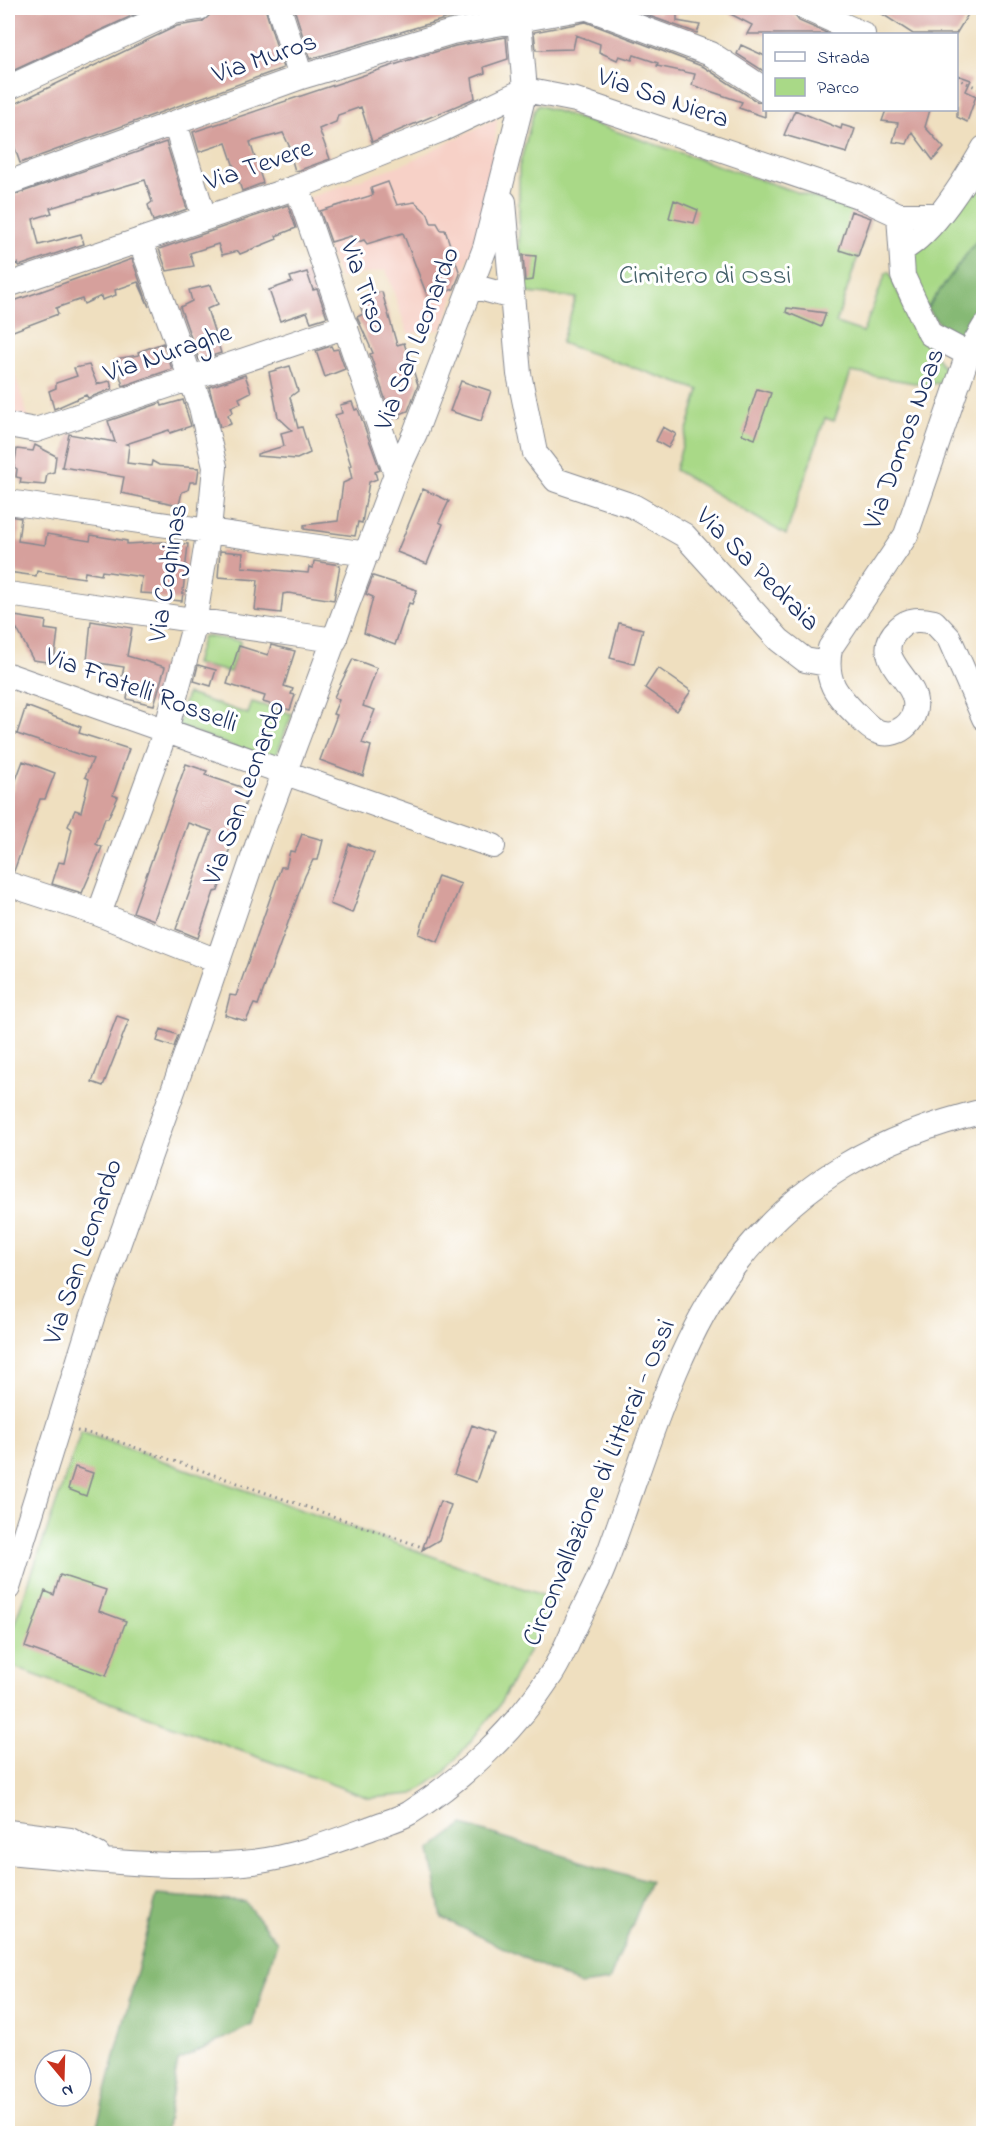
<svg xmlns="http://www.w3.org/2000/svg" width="991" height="2141" font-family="'Indie Flower',sans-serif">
<rect width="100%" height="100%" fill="#fff"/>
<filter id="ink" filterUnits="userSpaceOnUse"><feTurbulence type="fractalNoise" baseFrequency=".0167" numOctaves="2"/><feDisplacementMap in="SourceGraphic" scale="12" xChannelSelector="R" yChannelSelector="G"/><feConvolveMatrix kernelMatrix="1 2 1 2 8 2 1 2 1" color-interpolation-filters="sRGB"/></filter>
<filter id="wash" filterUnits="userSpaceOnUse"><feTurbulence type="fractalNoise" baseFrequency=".008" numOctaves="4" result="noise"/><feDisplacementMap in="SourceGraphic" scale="24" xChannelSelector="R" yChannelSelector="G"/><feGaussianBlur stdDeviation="1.35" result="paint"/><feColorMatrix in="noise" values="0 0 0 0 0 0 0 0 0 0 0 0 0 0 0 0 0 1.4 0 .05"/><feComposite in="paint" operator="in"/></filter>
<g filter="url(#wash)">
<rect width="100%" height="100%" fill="#efdfbf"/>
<path fill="#f7d1c7" d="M497 118 491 198 442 329 408 334 386 270 340 278 308 198 411 161Z
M8 354 30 422 8 418Z"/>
<path fill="#a9d987" stroke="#628472" stroke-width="1.5" d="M538 105 871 217 836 323 863 332 886 273 889 272 908 315 944 368 947 383 920 384 851 372 834 421 825 418 786 535 675 470 699 390 561 343 576 298 519 292V167L534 111Z
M980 175 983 177V232L927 308 915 286 912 258Z
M203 636 241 641 230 672 195 664Z
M187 694 248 714 252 702 292 714 274 762 178 726Z
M81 1432 556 1600 497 1709 445 1772 414 1794 369 1798 8 1665V1642Z"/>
<path fill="#86b974" stroke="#507469" stroke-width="1.5" d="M983 232V302L965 338 944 330 927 308Z
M463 1825 650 1882 609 1981 580 1985 442 1918 430 1850Z
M157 1895 245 1902 277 1942 252 2025 178 2061 165 2133H95Z"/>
<g id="blocks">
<path fill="#d6a09c" d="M8 8H149L8 73Z
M244 8H265L283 68 20 163 11 137 8 138V107L177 26 202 22 212 13Z
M294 8H508L448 18 310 59Z
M627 8H647L659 13 661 8 677 13V21L700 25 697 33Z
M719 8H789L799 21 829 34H747L752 25Z
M873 8H972L956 34H913Z
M586 22 704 67 756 101 765 103V117L739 108 742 102 692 85 695 74 657 66 658 63 634 55 632 60 619 56 617 60 599 52 600 44 576 35 573 49 536 50 534 32Z
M506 37 508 59 484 67 485 73 472 78 475 98 372 142 361 107 338 115 336 122 319 129 330 159 300 170 295 171 291 157 294 156 283 133 250 142 263 183 242 191 226 143 199 152 193 132 412 59 455 46Z
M741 45 765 56V72L737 54Z
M957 75 971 80 966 91 976 96 967 122 957 117Z
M795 110 841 129 842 125 855 129 847 153 784 135Z
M886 110H930L925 127 944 148 933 160 912 132 907 144 893 142 898 123 882 121Z
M166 142 187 209 153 221 148 205 152 202 145 180 50 208 52 213 33 219 39 245 81 234 84 244 19 266 18 263 8 267V197Z
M388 182 397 205 415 202 428 214 431 223H437L441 230H445L460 274 454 289 428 298 403 233 367 244 364 240 355 243 351 236 331 242 320 211 373 195 371 188Z
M674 200 698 210 694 223 669 218Z
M288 205 296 228 276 236 277 239 240 254 238 251 222 255 218 244 190 253 194 266 167 271 159 249Z
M851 211 871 218 858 256 839 250Z
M523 255 536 256 533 280 525 281Z
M132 259 149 307 138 282 115 290 116 295 102 300 101 296 84 304 82 299 56 308 58 314 8 333V303Z
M307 272 313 290 317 289 327 317 311 322 307 312 280 321 269 290 292 282 290 277Z
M211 285 218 304 207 309 221 353 199 360 180 307 192 301 189 290Z
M382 292 397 345 404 343 418 385 408 411 400 414 401 417 392 419 370 354 373 353 357 317 363 314 360 305 369 302 367 294Z
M787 308 826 313 821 327 786 312Z
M163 343 172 369 123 386 115 359 139 355 138 352Z
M331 346 333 350 338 349 345 369 325 377 316 351Z
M89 365 97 384 110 381 112 389 88 398 86 395 54 409 49 391 56 388V383L77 376 74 368Z
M290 366 298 391 290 397 298 428 302 427 310 453 297 459 257 456V454L284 446 281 433 292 430 278 417 269 372Z
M245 375 251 392 239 398 241 403 231 407 233 412 228 415 231 424 220 427 209 387Z
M461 381 491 391 481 421 450 411Z
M757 389 771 393 755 439 742 434Z
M183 400 191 426 170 433 169 430 126 444 129 445 127 463 151 466 152 461 159 465 199 468 197 482H190L188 490 182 492 179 505 121 493 124 477 62 467 69 434 115 442 108 421 161 403 162 406Z
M352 402 355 410 358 409 380 470 375 472 377 479 369 482 362 523 358 522 355 536 304 529V525L338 521 343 483 352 479 349 466 351 465 335 415 342 413 340 405Z
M663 427 676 434 668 448 656 441Z
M35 445 56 456 54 472 47 474 45 485 20 483 21 478 16 477 17 469 14 467 17 449 33 451Z
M423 489 449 501 439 522 443 524 427 564 397 552Z
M8 516 21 518 18 541 45 545 47 534 90 541 91 535 127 541V544L162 542 188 544 182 601 158 599V594L140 593 142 577 102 571 101 575 85 572 84 578 37 571 36 576 8 572Z
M220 551 243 553 242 567 308 573 309 567 313 568 314 561 340 565 334 600 288 593 283 594 281 613 255 610 258 580 218 577Z
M373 576 417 590 412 604 409 603 395 645 364 633 373 597 366 594Z
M8 615 46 621 45 629 58 631 54 663 33 660 17 629 8 652Z
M91 621 132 628 127 656 165 667 154 705 127 699 128 692 119 691 124 667 87 661Z
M619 623 643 629 634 664 610 658Z
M271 645 295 651 284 686 293 689 291 694 295 695 290 710 263 702 265 696 227 684 239 646 268 655Z
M353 659 377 668 363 706 375 710 362 743 371 746 363 776 320 760 337 715 333 714 339 700 334 697Z
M198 665 216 670 211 686 194 681Z
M658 668 691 691 677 711 645 688Z
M26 706 81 727 79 733 129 749 113 795 118 797 108 818H105L96 844 102 847 82 893 52 884 59 862 64 863 72 829 68 826 75 810 81 812 89 779 85 777 93 759 17 734Z
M23 761 55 773 45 799H40L14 871 8 870V801Z
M186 764 207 771 205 775 250 790 220 877 222 879 218 891 214 892 198 938 176 929 212 831 188 823 154 920 133 912Z
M302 834 323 840 318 860H313L305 876 258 1005 254 1004 246 1021 225 1015 230 995 236 996 281 867H286L290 851 295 852Z
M349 844 374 853 352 913 330 904Z
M438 876 461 884 438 942 419 934Z
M117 1016 129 1020 103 1086 92 1082Z
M161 1029 178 1035 174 1047 157 1041Z
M472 1425 493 1433 476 1482 454 1474Z
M75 1467 93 1473 86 1496 68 1489Z
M440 1501 451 1505 439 1540 422 1550Z
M60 1575 106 1590 99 1611 126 1621 106 1676 25 1647 45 1591 54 1595Z"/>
</g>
</g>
<g filter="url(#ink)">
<use href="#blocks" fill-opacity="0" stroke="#85878e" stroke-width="1.5"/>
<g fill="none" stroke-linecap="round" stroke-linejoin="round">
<g stroke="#85878e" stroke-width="26">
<path id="minor" d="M279 8 301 77
M588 8 711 54 764 89
M805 8 863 34
M8 88 173 12 199 8
M525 90 576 100 858 196 899 215H939
M175 123 204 217
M8 183 301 77 452 32 585 8
M297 187 396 474
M504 202 519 374 535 453 556 480 633 506 684 535 779 640 805 660 827 664
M899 215 903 276 930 334 968 354
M903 249C934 232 966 179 984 148
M8 285 297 187 443 129 525 90
M472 286 512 297
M984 327 968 354 906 535 830 648C824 682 836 694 858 716 864 722 869 728 876 731 896 740 918 722 915 701 912 676 869 656 899 628 909 618 921 619 934 622L949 638 984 718
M8 425 36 430 346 326
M8 502 367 554
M8 594 335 640
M8 675 493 846
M8 884 99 914 217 961
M99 914 166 730 193 630 209 529 215 467 201 407 140 240
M8 1588 92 1318 190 1043 257 846 396 474 415 433 485 248 525 90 519 20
M8 1832 70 1840 98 1855
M8 1852C88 1859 172 1871 253 1862 294 1857 333 1842 371 1828 383 1823 397 1820 409 1813 463 1779 515 1730 550 1676 560 1662 567 1643 575 1627 584 1607 596 1587 604 1566 641 1470 672 1347 734 1266 800 1180 880 1136 984 1111"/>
</g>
<path stroke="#85878e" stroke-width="3" stroke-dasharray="1.5 4.5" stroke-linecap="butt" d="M956 78 984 91
M77 1431 102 1436 428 1549"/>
<use href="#minor" stroke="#fff" stroke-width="24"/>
</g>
</g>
<g text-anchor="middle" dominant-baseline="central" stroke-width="6" stroke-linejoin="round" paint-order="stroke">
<g font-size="27" fill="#1b2f5e" stroke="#fff">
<text transform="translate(265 59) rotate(-19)">Via Muros</text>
<text transform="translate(663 99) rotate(19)">Via Sa Niera</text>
<text transform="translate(259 166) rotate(-19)">Via Tevere</text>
<text transform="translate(363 287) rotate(71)">Via Tirso</text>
<text transform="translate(418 339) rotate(-69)">Via San Leonardo</text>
<text transform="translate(168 354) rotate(-19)">Via Nuraghe</text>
<text transform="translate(905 439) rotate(-70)">Via Domos Noas</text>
<text transform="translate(757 570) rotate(45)">Via Sa Pedraia</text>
<text transform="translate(169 573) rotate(-81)">Via Coghinas</text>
<text transform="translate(141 691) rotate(20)">Via Fratelli Rosselli</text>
<text transform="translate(245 793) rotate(-70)">Via San Leonardo</text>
<text transform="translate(84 1252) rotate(-71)">Via San Leonardo</text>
<text transform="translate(600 1483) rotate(-67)">Circonvallazione di Litterai - Ossi</text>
</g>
<g font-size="27" fill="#46626a" stroke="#fff">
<text x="705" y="276">Cimitero di Ossi</text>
</g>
</g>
<rect width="991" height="2141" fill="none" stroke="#fff" stroke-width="30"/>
<rect x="763" y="33" width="195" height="78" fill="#ffffff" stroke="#a4acbf" stroke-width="1.5"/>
<rect x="775" y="52" width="30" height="9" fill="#ffffff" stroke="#a4acbf" stroke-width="1.5"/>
<text x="817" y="63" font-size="18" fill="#1b2f5e">Strada</text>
<rect x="775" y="78" width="30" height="18" fill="#a9d987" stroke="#a4acbf" stroke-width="1.5"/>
<text x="817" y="93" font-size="18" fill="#1b2f5e">Parco</text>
<g transform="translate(63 2078) rotate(161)"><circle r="28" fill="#ffffff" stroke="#a4acbf" stroke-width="1.5"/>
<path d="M0-4.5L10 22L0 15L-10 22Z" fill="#c8321e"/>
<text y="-9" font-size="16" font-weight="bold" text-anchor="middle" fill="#1b2f5e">N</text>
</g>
</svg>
